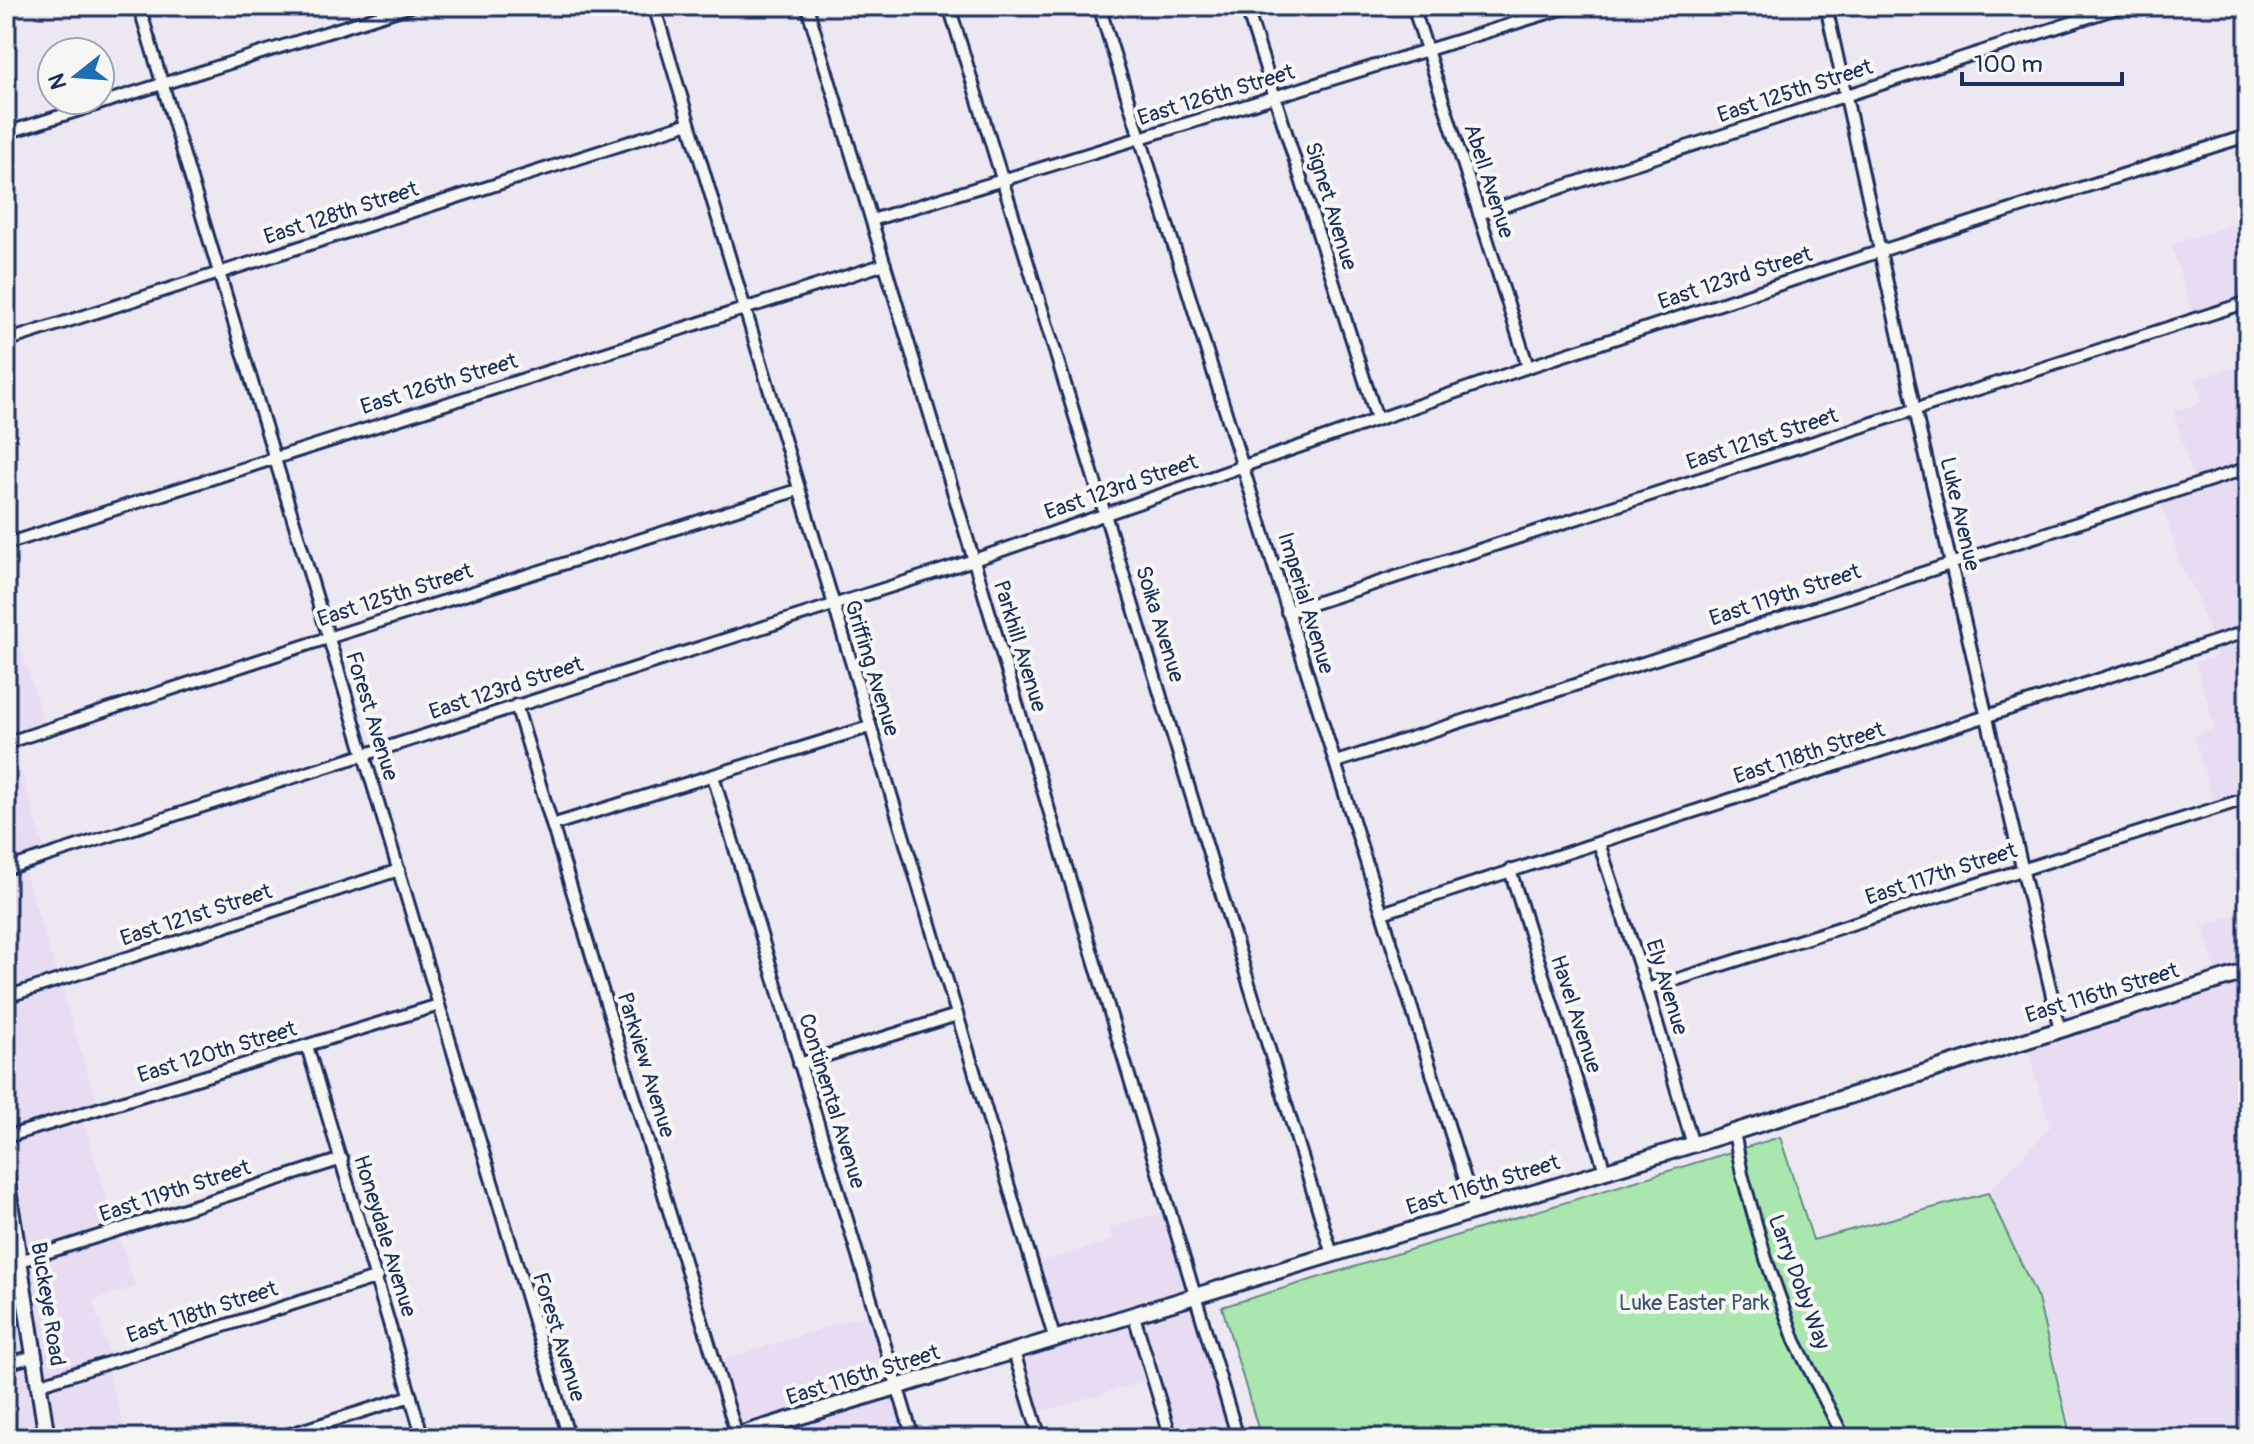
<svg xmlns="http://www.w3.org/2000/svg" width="2254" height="1444" font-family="Pangolin,sans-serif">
<rect width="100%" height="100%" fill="#ede7f2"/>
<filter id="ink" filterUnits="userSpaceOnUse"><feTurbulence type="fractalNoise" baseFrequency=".0125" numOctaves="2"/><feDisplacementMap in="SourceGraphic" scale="16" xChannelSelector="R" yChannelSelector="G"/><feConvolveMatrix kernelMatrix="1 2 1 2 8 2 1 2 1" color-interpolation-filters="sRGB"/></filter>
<g filter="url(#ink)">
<path fill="#e7dcf2" d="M2248 219V302L2194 320 2171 244Z
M2248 363V803L2217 813 2194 736 2215 728 2196 662 2218 655 2194 588 2181 566 2161 502 2197 490 2174 412 2202 402 2196 379Z
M6 600 46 729 11 741 47 856 22 864 99 1109 81 1115 135 1287 93 1301 112 1361 105 1364 128 1438H6Z
M2248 911V1438H2074L2038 1299 1988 1193 2050 1127 2025 1040 2218 979 2202 925Z
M1169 1210 1232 1419 1171 1438 1153 1379 1033 1414 1014 1352 1055 1340 1032 1264 1112 1240 1109 1228Z
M875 1312 913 1438H751L737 1436 715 1362Z"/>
<path fill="#aae7ae" stroke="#628b86" stroke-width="2" d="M1780 1137 1813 1240 1988 1193 2038 1299 2071 1438H1261L1222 1307Z"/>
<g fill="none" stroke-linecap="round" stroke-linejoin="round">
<g stroke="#1b2f5e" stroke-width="16">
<path id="street" d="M139 6 569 1438
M654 6 1055 1340
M807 6 1238 1438
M949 6 1332 1254
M1099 6 1475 1211
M1246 6 1377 419
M1413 6 1528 367
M1826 6 1915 410 2060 1030
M6 133 411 6
M1479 214 2123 6
M872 220 1571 6
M6 341 689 123
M6 544 885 264
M1287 612 2248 302
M516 705 737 1436
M6 743 337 635 798 490
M1336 762 2248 468
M713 776 913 1438
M552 825 869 727
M1599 843 1647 989 1693 1145
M6 869 974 560 1528 367 1887 249 2240 138 2248 139
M1510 870 1605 1171
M1382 913 2248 631
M1647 989 2248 798
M6 997 399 870
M307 1046 423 1438
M799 1064 957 1015
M1734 1132 1742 1174 1766 1259 1795 1341 1844 1438
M6 1137 439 1005
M20 1261 342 1159
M1134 1316 1171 1438
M1014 1352 1040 1438
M6 1364 34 1356
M38 1385 378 1277
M278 1438 411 1396"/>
</g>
<g stroke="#1b2f5e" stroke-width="20">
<path id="secondary" d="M6 1177 47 1438
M729 1438 1734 1132 2248 971"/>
</g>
<use href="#street" stroke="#f6f6f2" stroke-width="10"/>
<use href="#secondary" stroke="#f6f6f2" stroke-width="14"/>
</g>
</g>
<g text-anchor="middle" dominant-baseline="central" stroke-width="8" stroke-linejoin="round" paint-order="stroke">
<g font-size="22" fill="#1b2f5e" stroke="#f6f6f2">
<text transform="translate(1795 91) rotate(-18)">East 125th Street</text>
<text transform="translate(1216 95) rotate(-17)">East 126th Street</text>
<text transform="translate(1489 181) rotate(72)">Abell Avenue</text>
<text transform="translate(1331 206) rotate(73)">Signet Avenue</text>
<text transform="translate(341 213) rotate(-18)">East 128th Street</text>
<text transform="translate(1735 278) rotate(-18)">East 123rd Street</text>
<text transform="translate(439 384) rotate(-17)">East 126th Street</text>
<text transform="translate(1762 439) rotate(-18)">East 121st Street</text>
<text transform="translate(1121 487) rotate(-19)">East 123rd Street</text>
<text transform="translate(1960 514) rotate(77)">Luke Avenue</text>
<text transform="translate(395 595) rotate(-18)">East 125th Street</text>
<text transform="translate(1785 595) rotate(-18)">East 119th Street</text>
<text transform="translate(1306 603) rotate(73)">Imperial Avenue</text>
<text transform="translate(1160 624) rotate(73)">Soika Avenue</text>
<text transform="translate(1020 646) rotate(73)">Parkhill Avenue</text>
<text transform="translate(872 668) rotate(73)">Griffing Avenue</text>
<text transform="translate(506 688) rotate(-18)">East 123rd Street</text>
<text transform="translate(372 716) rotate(73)">Forest Avenue</text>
<text transform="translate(1809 753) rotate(-18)">East 118th Street</text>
<text transform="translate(1941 874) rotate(-18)">East 117th Street</text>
<text transform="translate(196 915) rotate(-18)">East 121st Street</text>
<text transform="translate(1667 987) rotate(73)">Ely Avenue</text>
<text transform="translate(2102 993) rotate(-17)">East 116th Street</text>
<text transform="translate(1576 1014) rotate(72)">Havel Avenue</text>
<text transform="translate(217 1052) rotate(-17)">East 120th Street</text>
<text transform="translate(646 1065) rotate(73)">Parkview Avenue</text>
<text transform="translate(832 1101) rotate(73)">Continental Avenue</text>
<text transform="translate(1483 1185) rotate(-17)">East 116th Street</text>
<text transform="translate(175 1191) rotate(-18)">East 119th Street</text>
<text transform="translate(385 1236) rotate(73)">Honeydale Avenue</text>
<text transform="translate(1799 1282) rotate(70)">Larry Doby Way</text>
<text transform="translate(48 1304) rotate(81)">Buckeye Road</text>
<text transform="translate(202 1312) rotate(-18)">East 118th Street</text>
<text transform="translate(559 1337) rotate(73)">Forest Avenue</text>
<text transform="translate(863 1375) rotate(-17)">East 116th Street</text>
</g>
<g font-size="22" fill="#38546e" stroke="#f6f6f2">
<text x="1694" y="1303">Luke Easter Park</text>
</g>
</g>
<rect width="2254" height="1444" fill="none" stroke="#f6f6f2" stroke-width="32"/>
<rect x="16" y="16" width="2222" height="1412" fill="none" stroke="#1b2f5e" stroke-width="3" filter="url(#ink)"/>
<g transform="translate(76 76) rotate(253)"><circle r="38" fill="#f6f6f2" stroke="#9ea6b7" stroke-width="2"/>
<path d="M0-6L14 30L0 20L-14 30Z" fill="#1f6fb2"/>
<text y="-12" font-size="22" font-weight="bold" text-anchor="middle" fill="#1b2f5e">N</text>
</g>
<path d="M1962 72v12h160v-12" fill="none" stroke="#1b2f5e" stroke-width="4"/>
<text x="1974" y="72" font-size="24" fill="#1b2f5e" stroke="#f6f6f2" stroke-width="6" paint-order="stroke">100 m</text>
</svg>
